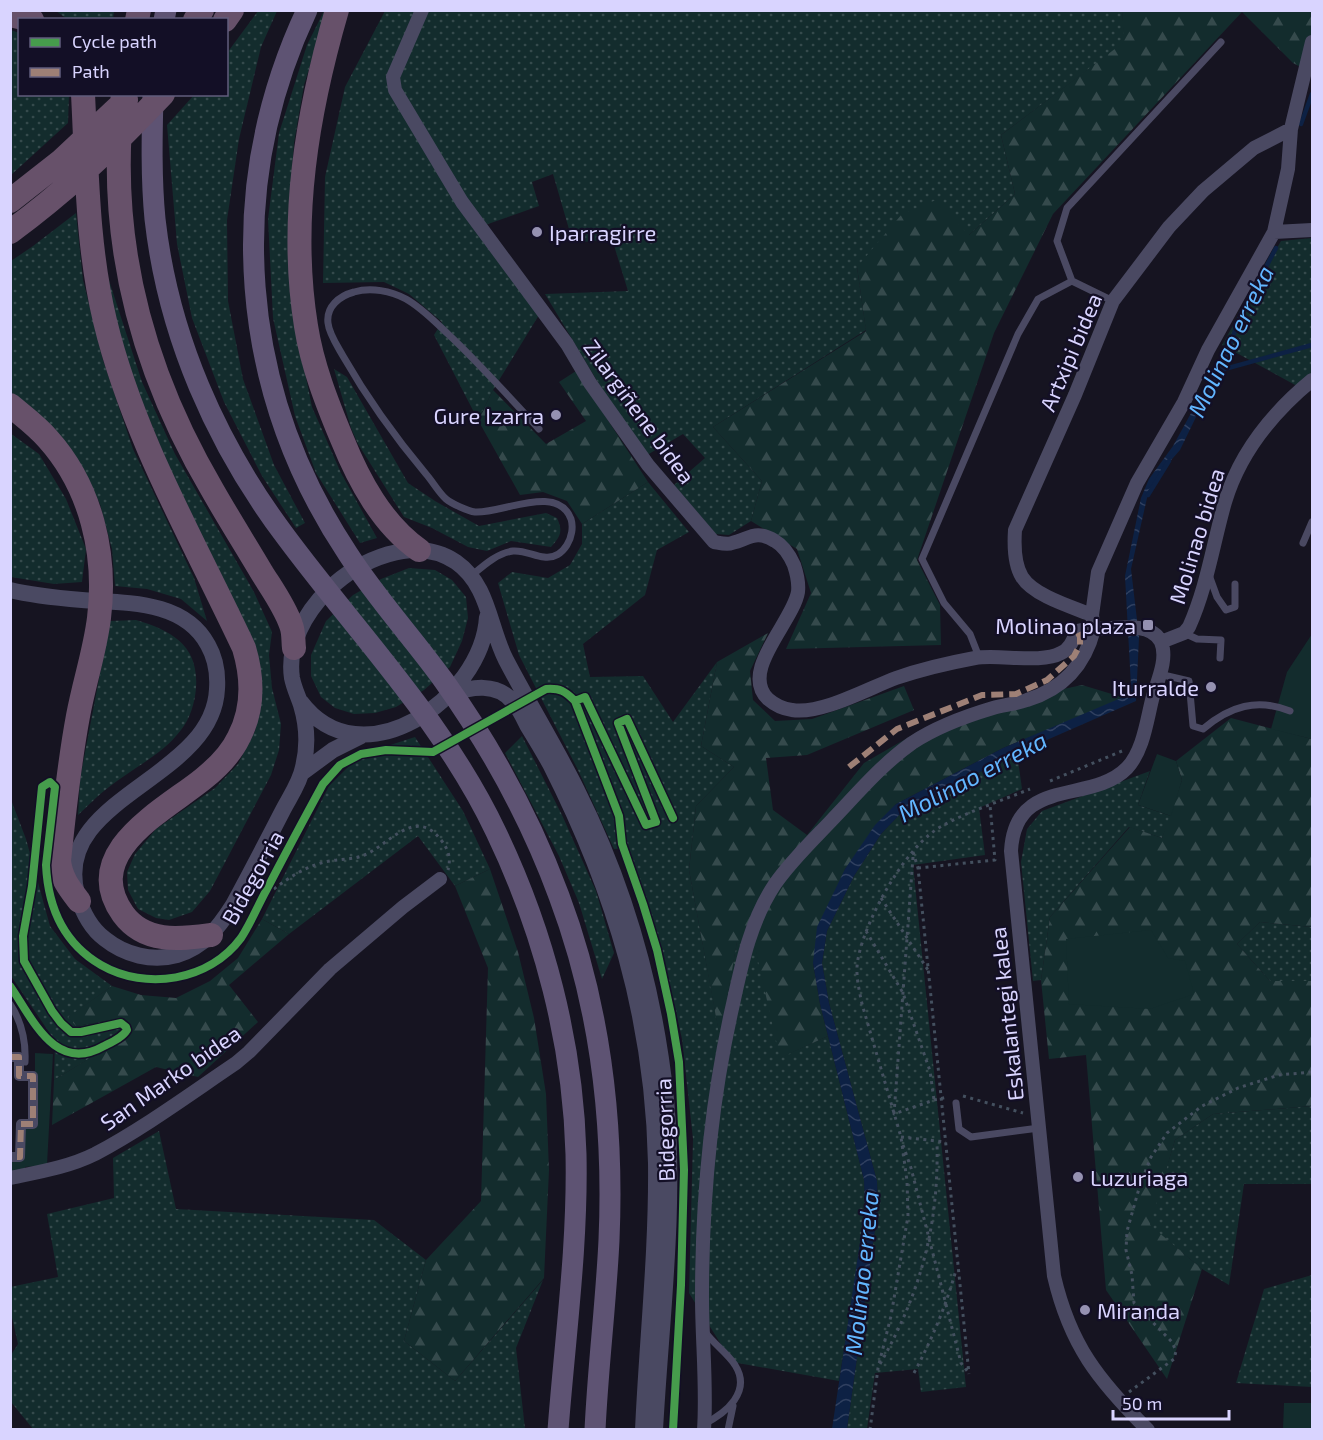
<svg xmlns="http://www.w3.org/2000/svg" width="1323" height="1440" font-family="'Exo 2',sans-serif">
<defs>
<pattern id="grass-dots" width="8" height="8" patternUnits="userSpaceOnUse" patternTransform="scale(1.5)"><rect width="8" height="8" fill="#132c2d"/><path d="M2 2h.1M6 6h.1" fill="none" stroke="#354a4c" stroke-width="1.8" stroke-linecap="round"/></pattern>
<pattern id="forest-firs" width="22" height="20" patternUnits="userSpaceOnUse" patternTransform="scale(1.5)"><rect width="22" height="20" fill="#132c2d"/><path d="M5 1l3.5 6h-7zM16 11l3.5 6h-7z" fill="#354a4c"/></pattern>
<pattern id="water-waves" width="16" height="10" patternUnits="userSpaceOnUse" patternTransform="scale(1.5)"><rect width="16" height="10" fill="#0d2144"/><path d="M0 5q4-4 8 0t8 0" fill="none" stroke="#304060"/></pattern>
</defs>
<rect width="100%" height="100%" fill="#161421"/>
<path fill="url(#grass-dots)" d="M56 11H114L113 20 67 19Z
M258 11H277L261 47 239 139 227 220 228 301 243 379 274 465 305 523 296 528 262 476 224 402 192 318 177 244 167 125 194 95 226 94 227 53Z
M324 11H327L304 85 294 143 289 218 294 319 312 407 341 473 377 538 360 543 316 473 295 416 273 318 268 219 279 133 307 45Z
M385 11H1122L1125 42 1001 135 1015 194 969 235 857 267 866 330 713 427 762 481 751 521 729 535 716 534 674 485 705 458 683 434 647 455 611 404 545 294 628 291 612 239 573 243 553 174 532 182 539 206 474 229 539 315 493 390 478 420 434 335 442 322 409 294 384 282 323 283 325 177 345 87Z
M11 30 19 33 20 94 69 95 68 123 11 175Z
M76 213 83 280 103 360 133 449 194 578 207 621 181 599 147 589 115 586 112 549 100 504 84 471 11 393V261L33 246Z
M1312 238V375L1297 386 1222 345 1281 241Z
M106 271 142 382 175 454 254 592 272 632 269 655 272 688 281 724 279 750 271 775 210 891 192 912 169 920 156 918 138 909 128 890 127 872 135 854 156 829 215 788 238 764 255 731 262 695 130 372 115 316Z
M334 369 347 377 408 483 435 501 479 526 546 513 557 518C563 531 561 536 551 547L511 541 487 551 468 547 432 528 404 517 358 444 351 428Z
M10 433 39 454 66 499 86 549 82 582 54 584 11 577Z
M648 482 689 532 657 550 645 595 583 644 590 677 643 676 673 722 717 662 701 746 734 767 696 806 689 870 720 1037 737 941 752 933 781 1057 828 1036 864 1180 866 1209 839 1381 732 1362 689 1293 693 1139 682 1039 665 963 627 848 614 849 578 770 519 655 498 583 512 572 548 578 570 565 582 544V524Z
M409 568 435 570 452 580 466 597 468 618 462 641 450 667 424 690 396 707 375 713 354 714 335 708 321 697 311 676V655L326 621 353 595 381 579Z
M136 620C173 631 199 646 196 688 195 702 190 719 181 730 162 755 133 768 109 787 98 795 88 806 78 815L80 779 110 621Z
M522 736 562 815 596 891 614 953 602 979 579 903 559 856 505 753Z
M415 737 463 811 490 869 455 886 418 836 289 934 262 919 329 786 351 764 384 747Z
M1017 753 1022 789 979 808 985 855 913 865 966 1387 921 1392 918 1369 875 1373 867 1429H847L878 1208 877 1181 829 1003 822 963 827 931 854 876 881 834 901 813Z
M1150 771 1138 805 1171 816 1162 838 1129 827 1050 917 1041 980 1033 981 1021 862 1027 829 1042 811Z
M10 797 26 839 50 926 75 959 112 986 69 1017 76 1026 124 1018 135 1031 54 1080 55 1041 11 976Z
M1260 922 1312 927V981H1270L1237 944Z
M1312 1106V1184H1244L1229 1285 1202 1269 1149 1225 1175 1140 1213 1114Z
M159 1131 176 1209 374 1220 426 1260 404 1341 455 1381 543 1280 516 1348 525 1429H33L11 1402V1355L18 1344 11 1313 10 1287 58 1277 47 1214 114 1198 113 1158Z
M1312 1275V1387L1236 1383 1264 1289Z"/>
<path fill="url(#forest-firs)" d="M1122 11H1312V73L1293 63 1242 12 1053 214 994 333 917 560 940 605 941 645 786 649 811 593 797 549 751 521 762 481 713 427 866 331 857 267 902 214 936 200 969 235 1015 194 1001 135 1124 42Z
M576 371 648 482 582 524 567 501 543 492 520 495 478 420 493 390 546 444 586 421 559 382Z
M768 633 750 671 753 700 775 721 812 719 904 686 914 710 807 755 766 758 773 810 807 835 864 763 921 730 989 705 1082 685 1125 698 1003 748 896 804 845 869 813 963 820 1004 828 1036 780 1058 752 934 737 942 720 1039 689 870 696 806 734 767 701 746 717 662Z
M1231 718 1312 739V927L1260 922 1237 944 1270 981H1312V1106L1213 1114 1175 1140 1150 1225 1202 1269 1167 1379 1106 1290 1086 1055 1049 1059 1041 980 1050 917 1130 827 1162 838 1182 780 1176 761Z
M490 869 518 952 534 1018 546 1094 549 1170 544 1278 455 1381 404 1341 426 1260 481 1201 488 968 455 886Z
M262 919 289 934 229 985 258 1022 198 1077 156 1067 52 1125 54 1080 134 1031 124 1018 76 1026 68 1017 112 986 141 995 176 998 210 981 238 958Z"/>
<path fill="#132c2d" d="M1312 634V739L1271 729 1287 672Z
M1157 754 1176 761 1182 780 1171 816 1138 805Z
M1151 930 1168 958 1185 961 1194 994 1150 1009 1069 1004 1066 939Z
M35 1053 53 1054 47 1165 25 1167V1172L11 1174 10 1159H23L24 1126 35 1127Z
M1284 1403H1312V1429H1283Z"/>
<path fill="url(#water-waves)" d="M1207 384H1212L1180 450 1158 475 1147 498 1131 569 1139 637 1136 701 1017 753 901 813 881 834 854 876 827 931 822 963 829 1003 877 1181 878 1208 847 1429H832L865 1209 864 1180 820 1004 813 963 817 927 845 869 875 825 896 804 1003 748 1128 695 1131 686 1125 576 1141 498 1149 479 1173 446Z"/>
<g fill="none" stroke-linecap="round" stroke-linejoin="round">
<path stroke="#0d2144" stroke-width="4.5" d="M1301 124 1312 94
M1221 370 1312 345
M1201 405 1221 370 1241 314 1276 248
M1148 495 1169 461"/>
<path stroke="#44505f" stroke-width="3" stroke-dasharray="3 4.5" stroke-linecap="butt" d="M1050 781 1122 751
M913 852 918 868 969 1374
M913 857 894 1114 934 1100 948 1097
M918 868 995 860 990 805
M262 898C280 884 302 867 325 862 337 859 350 860 362 856 388 847 414 805 441 840 449 850 451 859 448 870
M881 898 928 970
M866 931 903 993 930 1071 934 1100
M963 1096 1023 1113
M901 1137 946 1142
M903 1145 911 1168 961 1363 968 1372
M880 1364C921 1292 939 1225 937 1142
M914 1373C932 1339 946 1306 956 1270
M1129 1392 1174 1359 1176 1351 1172 1342 1134 1303 1132 1275 1126 1250 1127 1231 1140 1185 1151 1157 1167 1133 1202 1106 1238 1088 1279 1075 1312 1072
M870 1430 878 1368 891 1316 908 1216 907 1181 901 1137 862 1004C859 989 855 974 858 959 865 920 906 845 942 826 969 811 1001 801 1030 789"/>
<path stroke="#4a4962" stroke-width="7" d="M1113 301 1072 281 1057 241 1067 208 1221 42
M1303 543 1312 522
M1209 575 1217 597 1226 610 1235 607V584
M471 576C483 566 497 553 513 551 524 550 534 556 544 557 564 560 576 535 571 519 558 483 501 514 475 512 468 511 452 504 446 499 439 493 433 482 426 474 395 437 367 398 343 356 338 347 329 334 328 323 326 307 339 296 354 292 371 287 391 291 406 299 422 308 435 322 448 334 480 364 509 397 539 429
M1184 633 1197 639 1221 640 1220 658
M979 657 970 634 944 603 922 559 1018 334 1038 299 1072 281
M1159 674 1189 681 1193 726 1203 729C1230 706 1257 698 1290 711
M10 1004C22 1022 26 1041 25 1062
M956 1103 959 1129 971 1137 1039 1128
M704 1424C726 1413 752 1392 735 1365 727 1353 714 1344 706 1333
M728 1430 733 1406"/>
<path stroke="#4a4962" stroke-width="10" d="M10 1057H19V1076H33V1124H21L20 1157H10"/>
<path stroke="#4a4962" stroke-width="14" d="M422 10 393 77 395 90 462 202 567 344 590 383 648 465 714 542C720 543 727 545 732 543 749 539 756 529 775 541 784 546 790 556 794 565 797 574 799 583 798 592 793 622 739 671 768 699 775 705 783 709 792 710 821 715 869 688 896 678 922 669 948 663 975 658 999 654 1041 664 1061 653 1070 649 1073 640 1077 631L1086 629H1094C1085 665 1063 689 1027 700 1016 704 1004 705 993 708 966 716 936 727 912 743 881 765 857 794 831 821 812 841 791 861 775 884 751 920 742 962 733 1004 711 1100 702 1198 702 1297 702 1341 707 1386 704 1430
M1274 232 1312 230
M1092 615C1072 607 1034 596 1022 577 1014 564 1014 545 1015 530L1075 395 1113 301 1169 227 1203 191 1254 148 1291 129
M1161 642 1184 633 1189 627C1207 587 1213 544 1225 502 1240 452 1272 413 1312 380
M10 1178C39 1172 69 1167 95 1154 144 1128 190 1094 236 1063L249 1052 330 969 403 907 440 879
M1148 1430C1098 1380 1070 1345 1054 1276L1011 851C1015 775 1091 805 1127 768 1144 750 1147 718 1153 696 1158 680 1168 658 1161 642 1151 620 1113 629 1094 629L1092 615 1098 572 1137 483 1184 402 1208 350 1274 232 1288 169 1291 129 1312 42"/>
<path stroke="#4a4962" stroke-width="16" d="M10 590C34 596 58 598 82 600 126 603 184 600 208 645 216 659 218 674 217 689 213 780 51 797 77 894 82 911 90 928 105 939 125 955 152 962 177 955 204 947 219 927 233 905 250 874 266 843 282 812 289 798 300 783 303 767 308 747 307 725 301 705 298 696 294 688 292 678 287 645 305 613 328 590 359 560 415 534 456 562 489 585 489 627 506 660 529 704 555 746 577 790 625 886 655 992 666 1099 676 1209 661 1320 655 1430
M450 694C471 687 497 682 513 702 519 708 523 717 527 725 535 738 543 751 550 764 615 892 653 1019 656 1163 657 1252 647 1341 643 1430
M301 702C361 782 482 699 487 617
M303 772 333 750 361 736"/>
<path stroke="#5e5373" stroke-width="21" d="M307 10C223 189 239 390 348 554 377 599 413 638 444 681 491 747 531 820 559 896 600 1005 614 1124 609 1240 606 1303 598 1366 595 1430
M164 20 166 10
M153 95C152 136 151 178 155 219 168 335 216 444 286 537 358 634 444 722 496 832 544 932 573 1043 576 1154 578 1246 565 1338 558 1430"/>
<path stroke="#67516a" stroke-width="24" d="M337 10C307 113 289 220 306 326 312 365 327 403 342 439 359 481 382 524 419 550
M10 15 32 20
M137 20 139 10
M195 20 202 10
M225 20 232 10
M83 94C87 171 87 246 105 321 133 437 194 541 244 648 253 678 254 708 239 737 231 754 218 767 203 779 165 810 79 852 123 914 145 944 180 939 211 935
M123 94C106 236 141 369 213 491 229 519 246 546 262 573 272 589 285 607 291 625 294 632 293 640 294 648
M10 201 61 161 126 100
M10 232C66 191 116 144 163 94
M10 405C23 416 37 426 48 439 91 487 107 554 99 618 95 651 84 683 78 716 69 764 64 812 59 861 61 878 69 888 79 901"/>
<path stroke="#9e8076" stroke-width="6" stroke-dasharray="12 6" stroke-linecap="butt" d="M849 767 897 729 982 695 1016 694 1047 680 1074 656 1080 645V637L1077 631
M10 1057H19V1076H33V1124H21L20 1157H10"/>
<g stroke="#130f26" stroke-width="11">
<path id="cycleway" d="M575 701 585 697 646 825 656 822 618 723 627 719 673 818
M10 986C33 1019 55 1074 104 1046 112 1042 122 1038 127 1030L126 1027 121 1023 81 1032H71L61 1023 52 1011 24 961 23 936 32 886 42 787 50 782 55 787 46 865C48 907 63 943 101 965 146 991 209 981 241 938 251 923 258 905 267 889 285 854 304 819 323 784L340 765 361 754 386 750 433 752 546 689C560 688 565 691 575 701L619 816 622 844 643 904 657 950 671 1014 679 1062 684 1170 681 1285 673 1430"/>
</g>
<use href="#cycleway" stroke="#469c4c" stroke-width="8"/>
</g>
<g fill="#9591b1" stroke="#130f26" stroke-width="2">
<circle cx="537" cy="232" r="6"/>
<circle cx="556" cy="415" r="6"/>
<rect x="1142" y="619" width="12" height="12" rx="3"/>
<circle cx="1211" cy="687" r="6"/>
<circle cx="1078" cy="1177" r="6"/>
<circle cx="1085" cy="1310" r="6"/>
</g>
<g text-anchor="middle" dominant-baseline="central" stroke-width="4.5" stroke-linejoin="round" paint-order="stroke">
<g font-size="22" fill="#d9d4ff" stroke="#130f26" text-anchor="start">
<text x="549" y="232">Iparragirre</text>
<text x="544" y="415" text-anchor="end">Gure Izarra</text>
<text x="1136" y="625" text-anchor="end">Molinao plaza</text>
<text x="1199" y="687" text-anchor="end">Iturralde</text>
<text x="1090" y="1177">Luzuriaga</text>
<text x="1097" y="1310">Miranda</text>
</g>
<g font-size="22" fill="#d9d4ff" stroke="#130f26">
<text transform="translate(1070 352) rotate(-67)">Artxipi bidea</text>
<text transform="translate(640 411) rotate(54)">Zilargiñene bidea</text>
<text transform="translate(1196 536) rotate(-73)">Molinao bidea</text>
<text transform="translate(252 877) rotate(-61)">Bidegorria</text>
<text transform="translate(1006 1014) rotate(-96)">Eskalantegi kalea</text>
<text transform="translate(170 1077) rotate(-35)">San Marko bidea</text>
<text transform="translate(664 1130) rotate(-92)">Bidegorria</text>
</g>
<g font-size="24" font-style="italic" fill="#62b6ff" stroke="#130f26">
<text transform="translate(1230 341) rotate(-64)">Molinao erreka</text>
<text transform="translate(972 776) rotate(-28)">Molinao erreka</text>
<text transform="translate(861 1273) rotate(-84)">Molinao erreka</text>
</g>
</g>
<rect width="1323" height="1440" fill="none" stroke="#d9d4ff" stroke-width="24"/>
<rect x="18" y="18" width="210" height="78" fill="#130f26" stroke="#625e7d" stroke-width="1.5"/>
<rect x="30" y="38" width="30" height="9" fill="#469c4c" stroke="#625e7d" stroke-width="1.5"/>
<text x="72" y="48" font-size="18" fill="#d9d4ff">Cycle path</text>
<rect x="30" y="68" width="30" height="9" fill="#9e8076" stroke="#625e7d" stroke-width="1.5"/>
<text x="72" y="78" font-size="18" fill="#d9d4ff">Path</text>
<path d="M1113 1410v9h116v-9" fill="none" stroke="#d9d4ff" stroke-width="3"/>
<text x="1122" y="1410" font-size="18" fill="#d9d4ff" stroke="#130f26" stroke-width="4.5" paint-order="stroke">50 m</text>
</svg>
